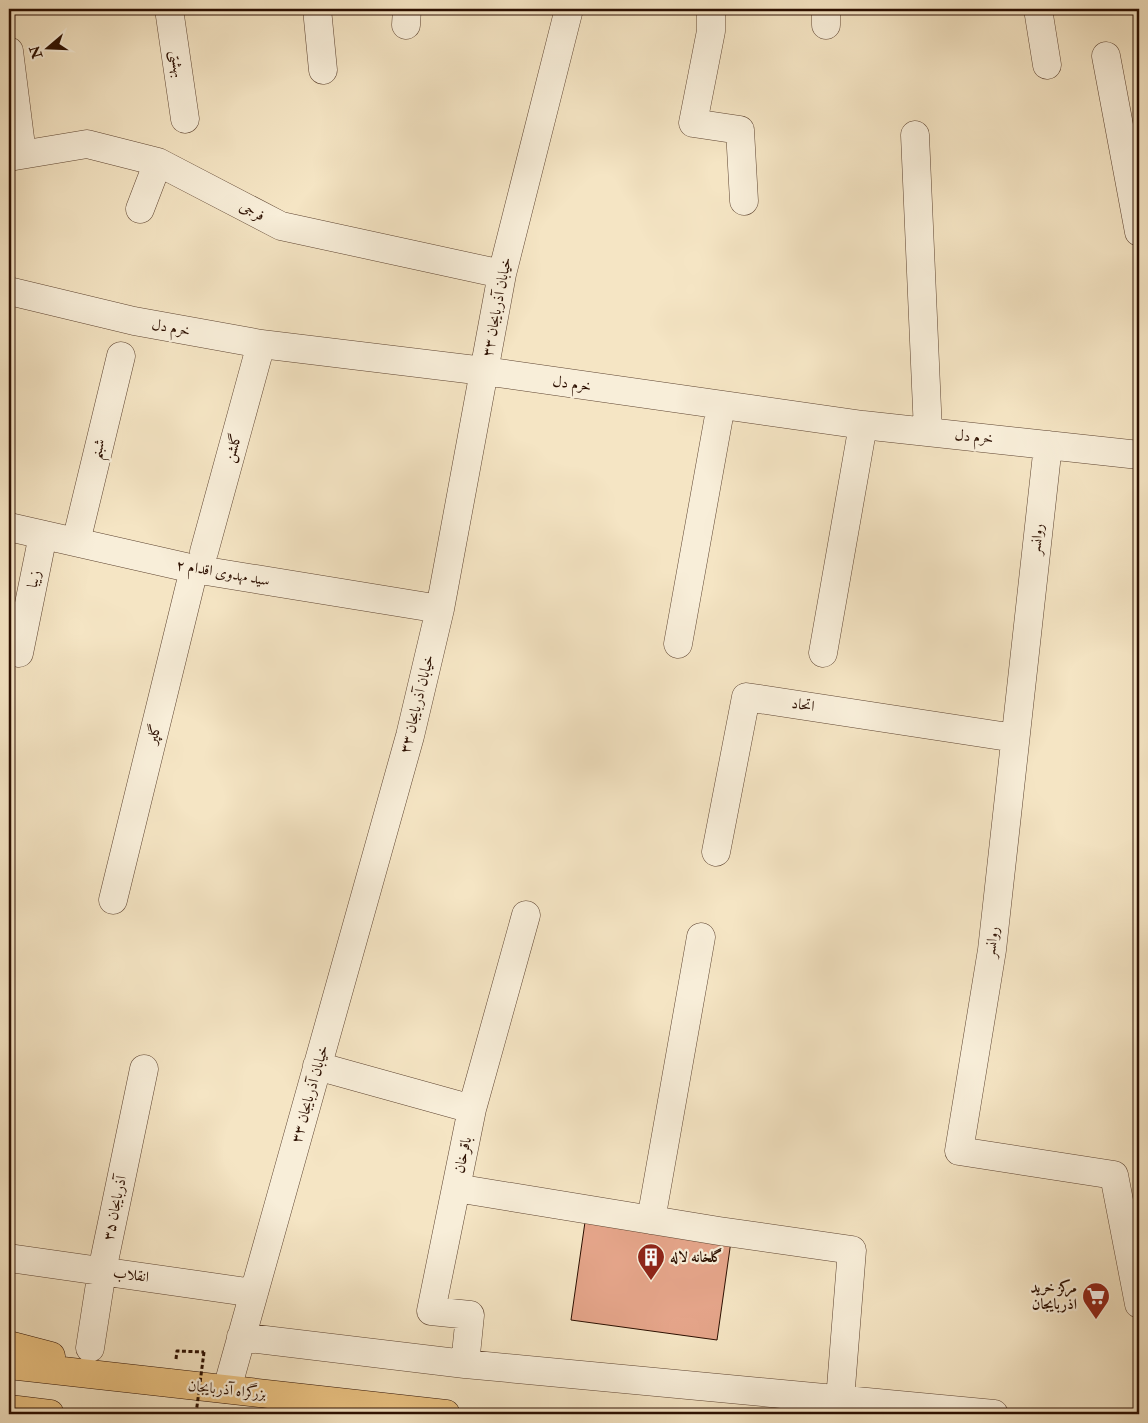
<svg xmlns="http://www.w3.org/2000/svg" width="1148" height="1423" font-family="'IM FELL Double Pica',Amiri,serif">
<rect width="100%" height="100%" fill="#f5e5c4"/>
<filter id="stains"><feTurbulence type="fractalNoise" baseFrequency=".004" numOctaves="4"/><feColorMatrix values="0 0 0 0 .2 0 0 0 0 .09 0 0 0 0 .02 0 0 0 .5 -.17"/></filter>
<radialGradient id="worn" r=".72"><stop offset=".6" stop-color="#630" stop-opacity="0"/><stop offset="1" stop-color="#630" stop-opacity=".3"/></radialGradient>
<path fill="#e5a58a" stroke="#2c0f00" d="M585 1222 731 1241 717 1340 571 1320Z"/>
<g fill="none" stroke-linecap="round" stroke-linejoin="round">
<g stroke="#5e4431" stroke-width="29">
<path id="minor" d="M169 9 185 119
M317 9 323 70
M711 9V31L693 123 740 130 744 201
M826 9V25
M1038 9 1047 65
M406 25 407 9
M9 51 22 154
M1106 56 1139 232
M915 135 928 432
M9 157 87 144 158 162 281 226 502 274
M140 209 158 162
M9 291 134 321 261 344 484 371 863 425 1139 455
M1048 445 992 950 959 1151 1114 1175 1139 1304
M9 527 194 569 440 609
M76 542 121 356
M204 552 261 344
M678 644 721 405
M19 653 43 535
M823 653 863 425
M716 852 746 697 1015 738
M113 900 194 569
M317 1066 472 1109
M456 1188 719 1231 852 1250 840 1400
M651 1220 701 937
M9 1258 254 1293
M241 1337 465 1364 994 1414
M90 1348 102 1271 144 1069
M465 1364 470 1315 431 1311 472 1109 526 915
M227 1389 410 736 440 609 502 274 569 9"/>
</g>
<g stroke="#2c0f00" stroke-width="29">
<path id="highway" d="M9 1345 51 1356
M9 1365 446 1414
M9 1409 50 1414"/>
</g>
<path stroke="#2c0f00" stroke-width="3" stroke-dasharray="4 2.5" stroke-linecap="butt" d="M176 1359 177 1351 204 1352"/>
<use href="#minor" stroke="#f8eed9" stroke-width="28"/>
<use href="#highway" stroke="#eac282" stroke-width="28"/>
<path stroke="#2c0f00" stroke-width="3" stroke-dasharray="4 2.5" stroke-linecap="butt" d="M196 1414 204 1352"/>
</g>
<defs>
<g id="building-pin" transform="scale(1.4375)"><path d="M0 17L-7.5 6A9.5 9.5 0 1 1 7.5 6Z" fill="#8f2418" stroke="#f8eed9"/><path d="M-4-6H4V6H1V3H-1V6H-4ZM-2.5-4.3h1.7v1.8h-1.7ZM.8-4.3h1.7v1.8H.8ZM-2.5-1h1.7V.8h-1.7ZM.8-1h1.7V.8H.8Z" fill="#fff"/></g>
<g id="supermarket-pin" transform="scale(1.4375)"><path d="M0 17L-7.5 6A9.5 9.5 0 1 1 7.5 6Z" fill="#8f2418" stroke="#f8eed9"/><path d="M-6-5.5h2.5l.6 2H6L4.5 2H-2.5L-4.4-4H-6ZM-1.5 3.2a1.3 1.3 0 1 0 .1 0ZM3 3.2a1.3 1.3 0 1 0 .1 0Z" fill="#fff"/></g>
</defs>
<g fill-rule="evenodd">
<use href="#building-pin" x="651" y="1257"/>
<use href="#supermarket-pin" x="1096" y="1296"/>
</g>
<g text-anchor="middle" dominant-baseline="central" stroke-width="4.5" stroke-linejoin="round" paint-order="stroke">
<g font-size="15" fill="#2c0f00" stroke="#f8eed9">
<text transform="translate(177 64) rotate(82)">بهشتی</text>
<text transform="translate(252 211) rotate(28)">فرجی</text>
<text transform="translate(497 307) rotate(-79)">خیابان آذربایجان ۳۳</text>
<text transform="translate(171 328) rotate(10)">خرم دل</text>
<text transform="translate(572 384) rotate(8)">خرم دل</text>
<text transform="translate(974 437) rotate(6)">خرم دل</text>
<text transform="translate(233 448) rotate(-75)">گلشن</text>
<text transform="translate(98 449) rotate(-76)">شبنم</text>
<text transform="translate(1037 539) rotate(-84)">روانسر</text>
<text transform="translate(223 573) rotate(10)">سید مهدوی اقدام ۲</text>
<text transform="translate(34 579) rotate(-78)">زیبا</text>
<text transform="translate(417 704) rotate(-76)">خیابان آذربایجان ۳۳</text>
<text transform="translate(803 705) rotate(9)">اتحاد</text>
<text transform="translate(154 734) rotate(-76)">گلپر</text>
<text transform="translate(992 942) rotate(-83)">روانسر</text>
<text transform="translate(310 1094) rotate(-74)">خیابان آذربایجان ۳۳</text>
<text transform="translate(463 1155) rotate(-78)">باقرخان</text>
<text transform="translate(115 1208) rotate(-78)">آذربایجان ۳۵</text>
<text transform="translate(131 1275) rotate(8)">انقلاب</text>
<text transform="translate(227 1390) rotate(6)">بزرگراه آذربایجان</text>
</g>
<g font-size="15" font-weight="bold" fill="#2c0f00" stroke="#f8eed9" text-anchor="start">
<text x="670" y="1257">گلخانه لاله</text>
<text x="1077" y="1287" text-anchor="end">مرکز خرید<tspan x="1077" dy="17">اذربایجان</tspan></text>
</g>
</g>
<rect width="1148" height="1423" fill="none" stroke="#f5e5c4" stroke-width="30"/>
<rect x="10" y="10" width="1128" height="1403" fill="none" stroke="#2c0f00" stroke-width="2.5"/>
<rect x="15" y="15" width="1118" height="1393" fill="none" stroke="#2c0f00"/>
<g transform="translate(48 48) rotate(251)" stroke="#f8eed9" stroke-width="4" paint-order="stroke">
<path d="M0-4L9 19L0 12L-9 19Z" fill="#2c0f00"/>
<text y="-8" font-size="14" font-weight="bold" text-anchor="middle" fill="#2c0f00">N</text>
</g>
<rect width="100%" height="100%" filter="url(#stains)"/>
<rect width="100%" height="100%" fill="url(#worn)"/>
</svg>
